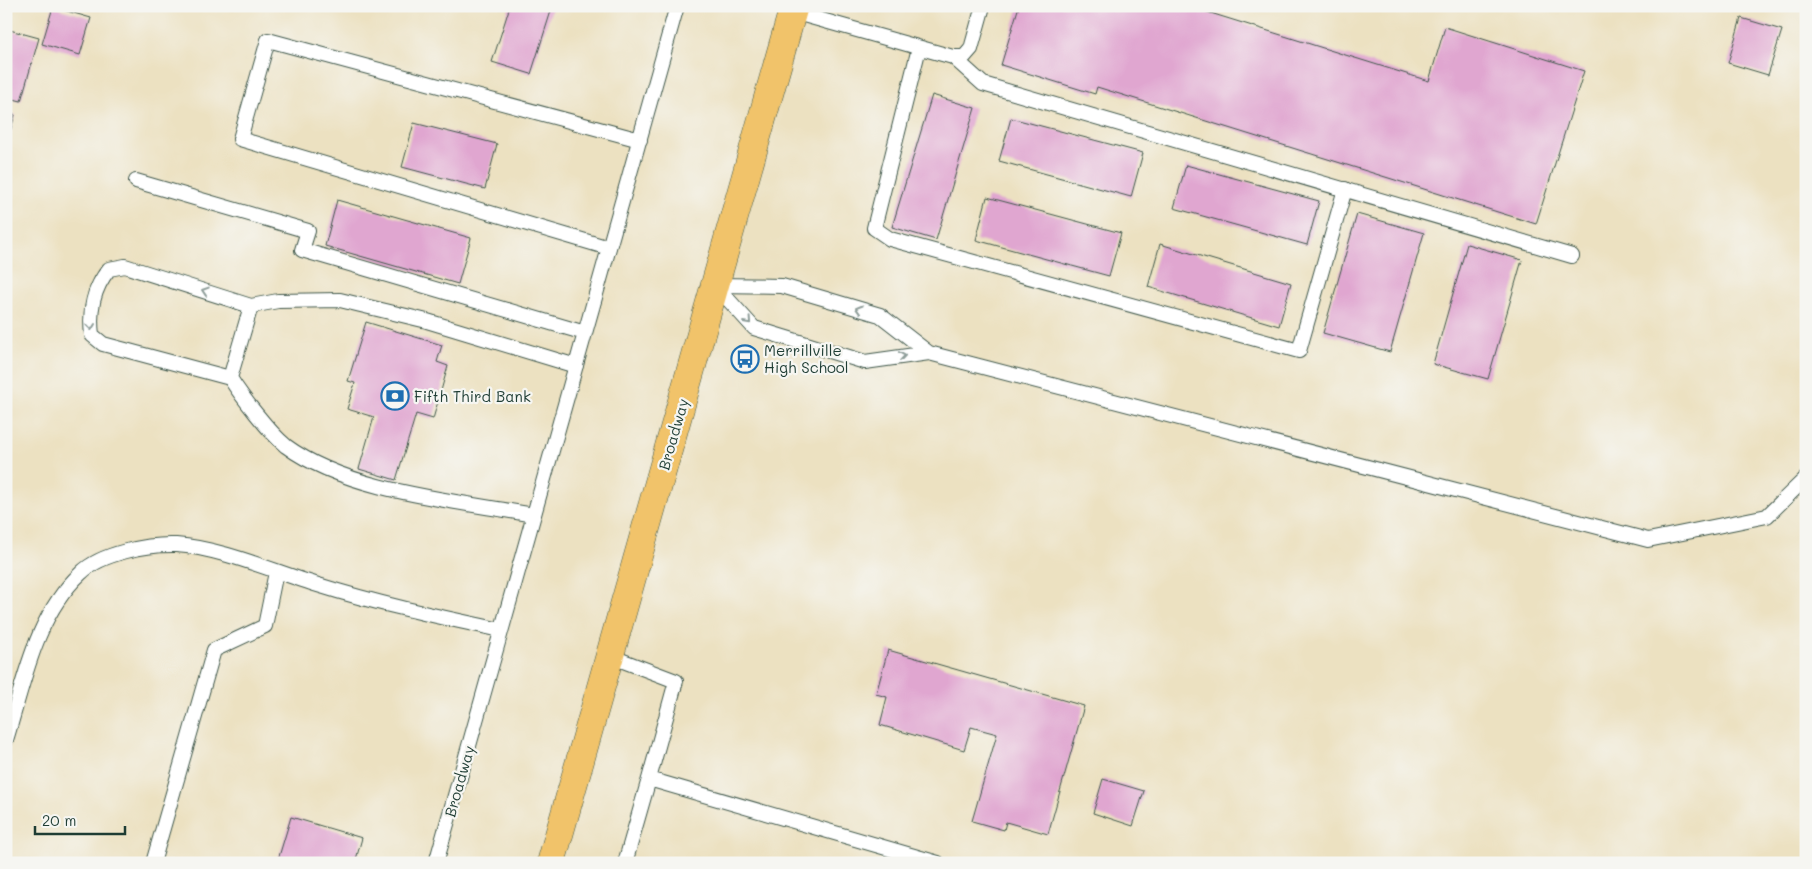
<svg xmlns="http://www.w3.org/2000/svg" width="1812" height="869" font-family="Mali,sans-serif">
<rect width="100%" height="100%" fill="#f6f6f2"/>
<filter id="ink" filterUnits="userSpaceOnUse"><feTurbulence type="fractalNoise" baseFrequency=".02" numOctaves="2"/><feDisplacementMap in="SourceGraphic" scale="10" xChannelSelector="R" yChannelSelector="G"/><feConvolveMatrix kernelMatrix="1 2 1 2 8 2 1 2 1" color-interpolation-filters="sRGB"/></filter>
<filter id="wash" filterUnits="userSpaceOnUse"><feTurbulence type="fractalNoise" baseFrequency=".0096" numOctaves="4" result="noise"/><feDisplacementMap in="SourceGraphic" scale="20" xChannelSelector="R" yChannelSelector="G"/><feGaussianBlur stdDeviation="1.12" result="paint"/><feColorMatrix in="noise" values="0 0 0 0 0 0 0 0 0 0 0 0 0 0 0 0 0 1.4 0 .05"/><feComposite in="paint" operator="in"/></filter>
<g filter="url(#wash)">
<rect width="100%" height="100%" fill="#ece1c1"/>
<g id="blocks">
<path fill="#e0a6d0" d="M510 6 552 8 531 74 492 62Z
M1019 6H1188L1429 81 1445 27 1584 71 1536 224 1097 87 1095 94 1001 65Z
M53 7 91 18 80 55 42 44Z
M1741 18 1782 30 1768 75 1728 63Z
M6 29 39 38 21 101 6 97Z
M932 95 975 108 936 240 892 227Z
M6 112 15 115 7 142H6Z
M1011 118 1143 153 1131 197 999 161Z
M414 123 497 144 485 189 402 167Z
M1186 165 1319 201 1307 245 1174 208Z
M987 197 1121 233 1109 276 976 240Z
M337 200 471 238 458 284 325 246Z
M1357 214 1424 233 1390 352 1323 333Z
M1160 244 1291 283 1279 326 1148 287Z
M1467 244 1522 260 1488 379 1433 364Z
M366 322 442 345 437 362 448 366 433 419 416 414 396 480 359 469 374 417 347 409 355 383 348 381Z
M888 650 1084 706 1048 834 1006 822 1004 830 972 821 997 734 971 727 964 750 880 725 887 697 876 694Z
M1103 779 1144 791 1133 826 1093 813Z
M291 817 362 838 355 863H277Z"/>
</g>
</g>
<g filter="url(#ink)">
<use href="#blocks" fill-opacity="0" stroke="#3e5649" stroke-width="1"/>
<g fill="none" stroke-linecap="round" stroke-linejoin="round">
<g stroke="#3e5649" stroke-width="16">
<path id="service" d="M793 12 953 57H964L971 49 983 6
M919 48 874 228 890 239 1299 351 1345 189
M953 57 983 84 1572 256
M136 181 308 231 302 250 585 333
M609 248 240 139 268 40 640 140
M715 285 782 286 880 315 929 353 1648 540 1767 516 1806 478
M715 285 754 328 865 362 929 353
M230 378 251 306
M534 515C458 501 348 492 286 446 269 432 242 397 230 378L103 344 92 335C89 310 93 289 109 269L125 266 251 306 278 301 340 300 427 321 576 366
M610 656 676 681 649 779 938 863
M6 740C24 682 35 616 81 573 101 553 149 544 176 545 221 548 275 572 318 585 378 604 440 617 501 630
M153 863 214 650 265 626 276 572
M436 863 677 6
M625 863 649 779"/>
</g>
<g stroke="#3e5649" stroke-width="29">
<path id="primary" d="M551 863 794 6"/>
</g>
<use href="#service" stroke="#fff" stroke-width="14"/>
<use href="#primary" stroke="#f1c36a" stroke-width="28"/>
</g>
<defs><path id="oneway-chevron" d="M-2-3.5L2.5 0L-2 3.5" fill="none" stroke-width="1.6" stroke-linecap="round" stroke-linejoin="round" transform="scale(1.25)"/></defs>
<g stroke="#8f9e9a">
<use href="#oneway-chevron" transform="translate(205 291) rotate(-162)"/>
<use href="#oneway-chevron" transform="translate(859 309) rotate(-163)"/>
<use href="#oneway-chevron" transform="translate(748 321) rotate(48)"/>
<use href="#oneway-chevron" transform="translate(91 327) rotate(83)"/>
<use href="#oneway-chevron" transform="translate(902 356) rotate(-8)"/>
</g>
</g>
<defs>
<g id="bus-ring" transform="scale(1.4375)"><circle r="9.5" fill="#f6f6f2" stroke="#1f6fb2" stroke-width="1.5"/><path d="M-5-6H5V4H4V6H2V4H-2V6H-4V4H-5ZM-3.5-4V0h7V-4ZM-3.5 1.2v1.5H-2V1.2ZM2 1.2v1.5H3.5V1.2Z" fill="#1f6fb2"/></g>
<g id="bank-ring" transform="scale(1.4375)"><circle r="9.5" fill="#f6f6f2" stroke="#1f6fb2" stroke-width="1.5"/><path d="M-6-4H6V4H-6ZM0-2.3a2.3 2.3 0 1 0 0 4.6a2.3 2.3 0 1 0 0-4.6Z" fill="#1f6fb2"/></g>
</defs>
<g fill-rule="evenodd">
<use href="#bus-ring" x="745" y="359"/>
<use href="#bank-ring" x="395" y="396"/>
</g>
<g text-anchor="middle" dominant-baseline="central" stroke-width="4.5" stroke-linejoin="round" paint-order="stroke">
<g font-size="15" fill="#1f3d34" stroke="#f6f6f2" text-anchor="start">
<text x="764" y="350">Merrillville<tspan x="764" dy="17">High School</tspan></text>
<text x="414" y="396">Fifth Third Bank</text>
</g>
<g font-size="15" fill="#1f3d34" stroke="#f6f6f2">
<text transform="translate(673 434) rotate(-74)">Broadway</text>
<text transform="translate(459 781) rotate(-74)">Broadway</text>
</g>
</g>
<rect width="1812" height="869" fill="none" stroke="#f6f6f2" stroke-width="25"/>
<path d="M35 826v8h90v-8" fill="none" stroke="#1f3d34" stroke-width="2.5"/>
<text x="42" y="826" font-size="15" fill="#1f3d34" stroke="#f6f6f2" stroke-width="4" paint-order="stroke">20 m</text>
</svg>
